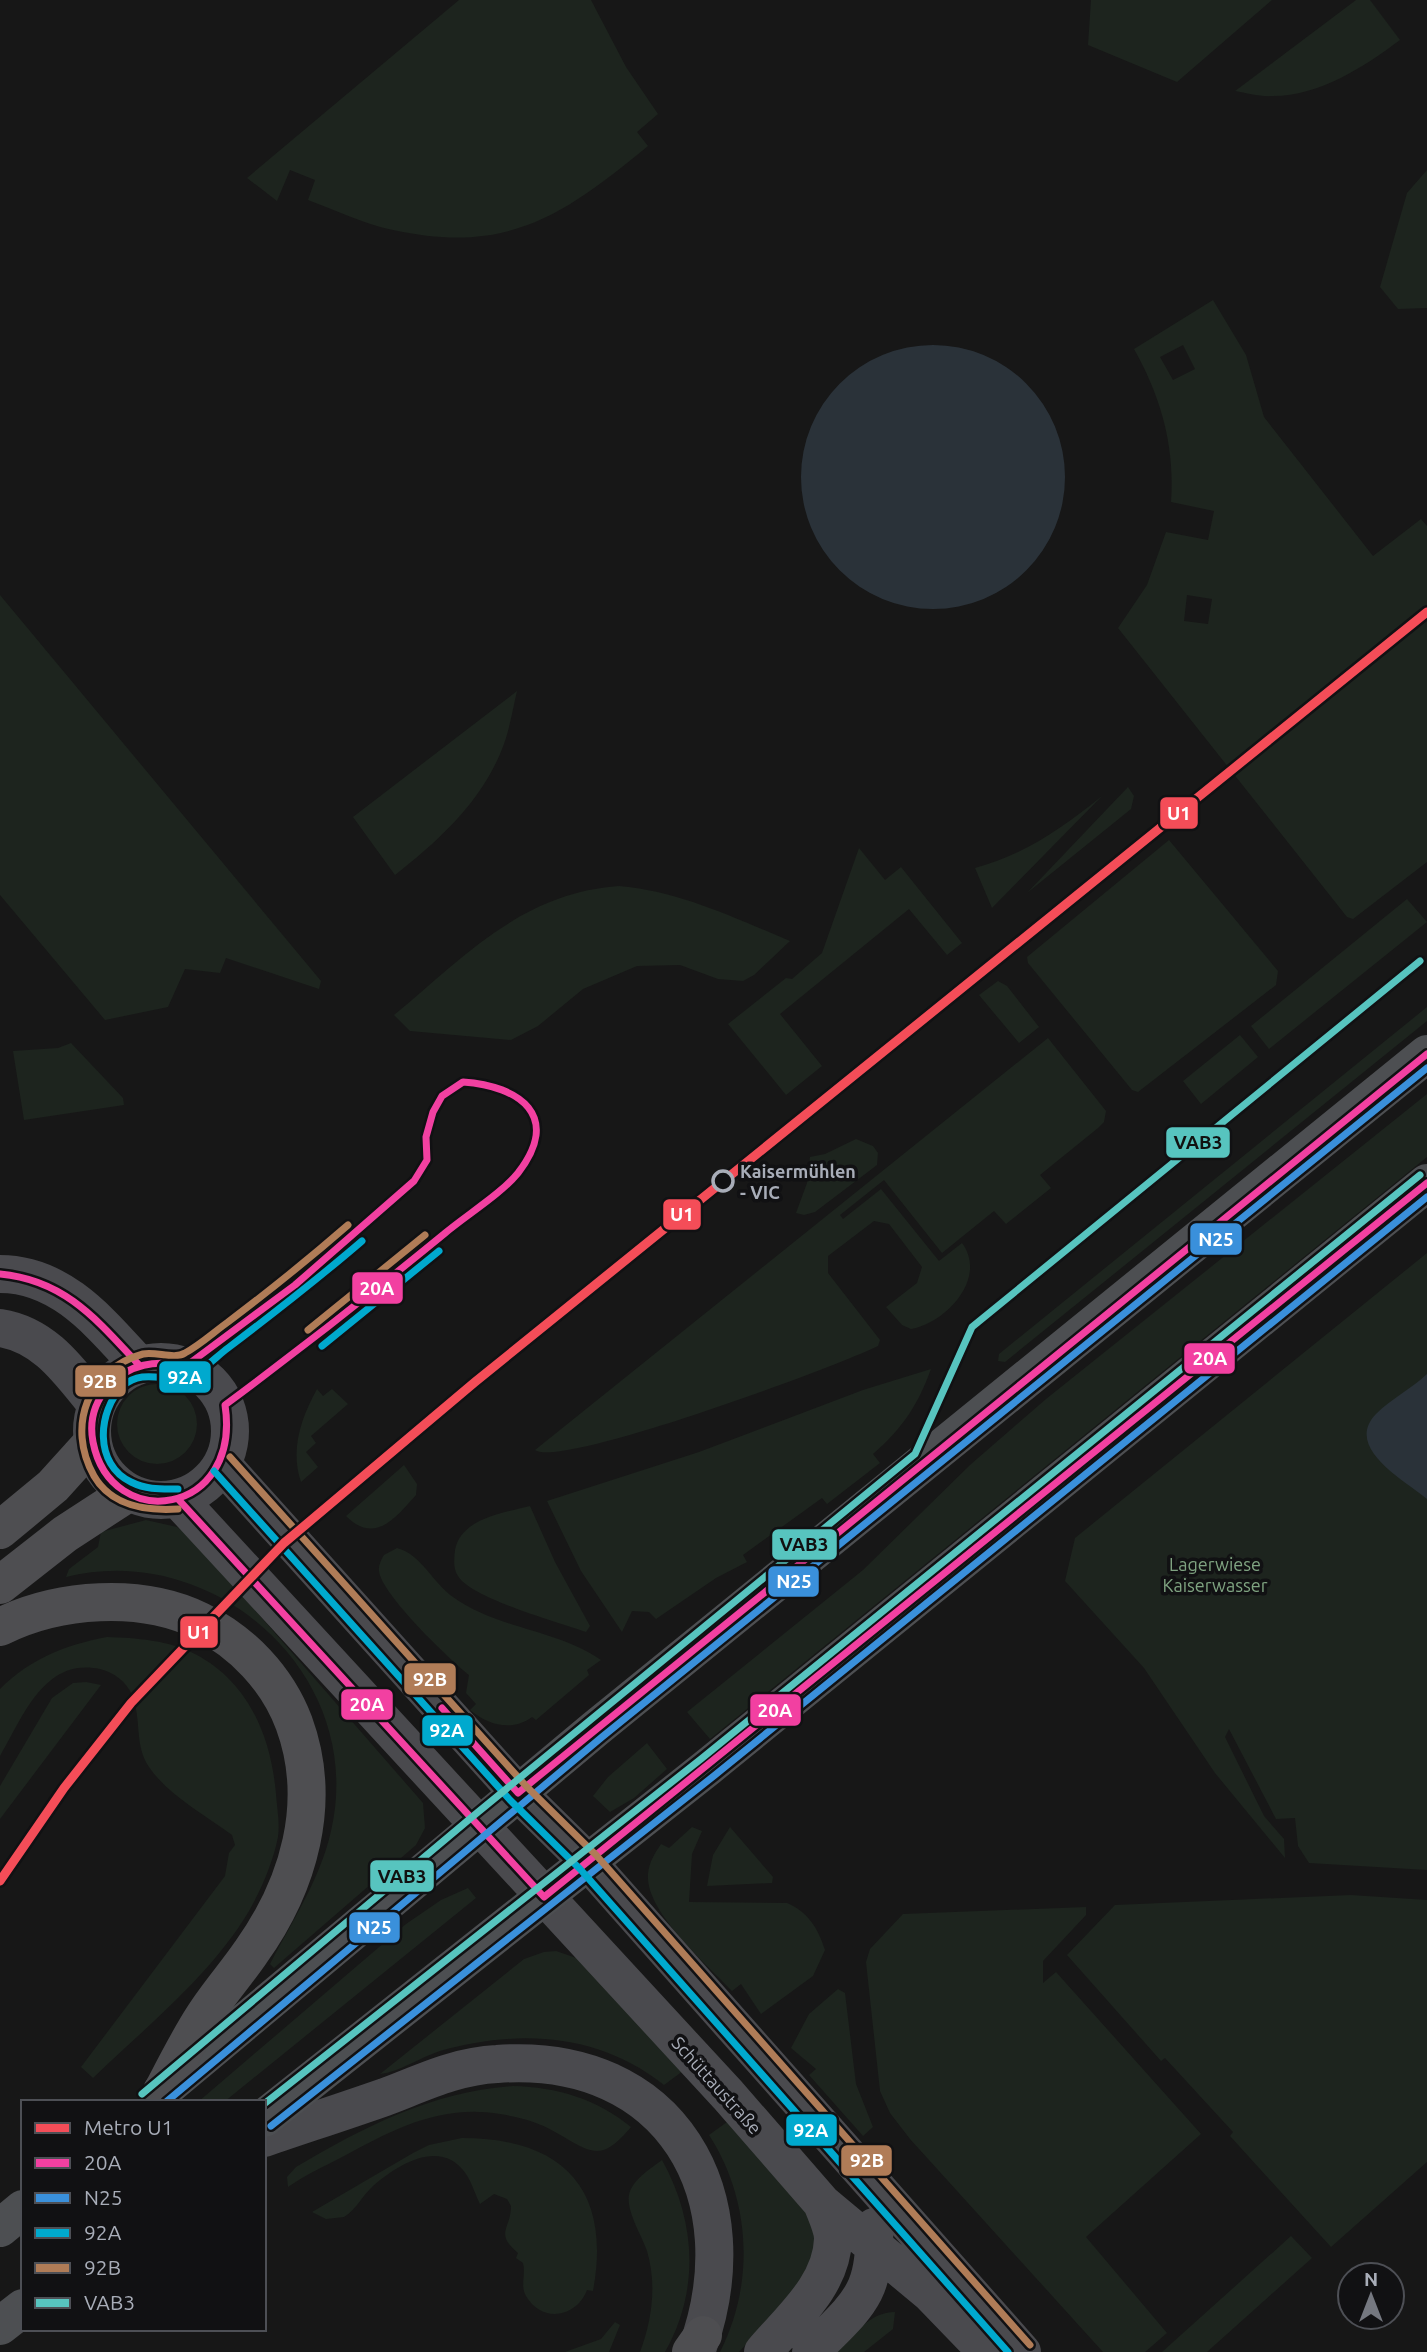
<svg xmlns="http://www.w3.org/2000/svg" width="1427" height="2352" font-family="Ubuntu,sans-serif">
<rect width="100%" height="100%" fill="#171717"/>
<path fill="#1d241e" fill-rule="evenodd" d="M459 0H591L626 67 658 114 637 132 648 146C564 215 508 255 393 230 364 224 335 210 308 200L315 180 290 170 277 201 247 178Z
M1091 0H1272L1177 82 1088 45Z
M1356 0H1370L1400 40C1364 67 1319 96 1273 96 1260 97 1247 93 1235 91Z
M1427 170V308L1398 309 1380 287 1407 193Z
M1213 300 1246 355 1264 417 1373 556 1421 519 1427 526V862L1353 919 1347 917 1118 628 1147 585 1166 532 1208 540 1214 511 1171 502C1175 446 1161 397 1134 349ZM1183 345 1195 369 1173 380 1160 357ZM1187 595 1212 599 1208 624 1184 621Z
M0 595 321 981 319 989 226 958 220 973 185 969 168 1007 105 1020 0 895Z
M517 691C513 708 510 727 504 744 484 799 441 839 395 875L353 817Z
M1128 787 1134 796 1131 809 1027 893Z
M1102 796 992 908 975 868C1026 854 1062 828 1102 796Z
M1169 840 1278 971 1276 985 1138 1092 1132 1090 1028 963 1027 957Z
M859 848 885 880 901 867 962 943 947 955 909 909 780 1014 822 1066 786 1095 728 1024 786 978 792 979 822 953Z
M619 886C679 891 735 918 790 941L754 975 743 981 718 979 680 965 637 966 583 989 538 1026 511 1040 410 1031 394 1015C465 956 522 893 619 886Z
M1407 899 1427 922 1269 1049 1251 1026Z
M998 981 1007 986 1039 1027 1019 1043 979 995Z
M1427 1007V1021L1005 1362 998 1361 999 1354Z
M1240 1035 1258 1057 1201 1104 1183 1081Z
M1048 1038 1106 1111 1104 1122 1098 1128 1040 1175 1051 1188 1006 1224 994 1211 942 1253 884 1180 840 1215 843 1219 881 1189 939 1261 962 1243C988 1278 946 1323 911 1329L902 1325 886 1307 917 1283 922 1267 889 1224 874 1221 828 1256V1273L880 1340 878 1346C838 1366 561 1469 535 1450Z
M71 1043 123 1098 124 1105 24 1120 13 1051 58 1048Z
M1427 1094V1157L710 1739 687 1712 863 1570 970 1465 1046 1399Z
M856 1139 873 1146 878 1153 877 1165 815 1212 804 1215 796 1213 807 1183 810 1157 825 1154Z
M1427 1253V1870L1309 1863 1298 1846 1295 1818 1276 1819 1229 1729 1225 1737 1264 1816 1284 1839 1285 1858 1215 1773 1144 1668 1065 1581 1075 1538Z
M931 1369C918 1405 902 1429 873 1454L880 1463 827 1504 822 1498 743 1555 747 1562 716 1578 656 1619 649 1612 632 1611 622 1632 581 1571 547 1501 699 1452 863 1390Z
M117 1424a40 40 0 1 1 80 0a40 40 0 1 1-80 0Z
M317 1389 323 1396 332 1389 348 1404 311 1436 316 1443 306 1452 318 1467 301 1482C290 1450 301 1418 317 1389Z
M404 1465 417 1484 416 1495C394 1520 374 1544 346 1516Z
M530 1506 555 1562 590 1626 586 1632C559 1622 472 1599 458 1576 453 1569 454 1559 455 1550 461 1518 504 1513 530 1506Z
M146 1520 177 1527 194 1540 423 1803 425 1828 416 1845 274 1968 270 1964C297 1912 328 1868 335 1808 352 1661 206 1542 66 1577L69 1569 98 1547 101 1532Z
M397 1548C421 1554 433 1583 453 1597 497 1629 556 1629 601 1660L587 1670 589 1675 536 1720 532 1717C512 1732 488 1725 470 1710L476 1704 466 1693 469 1675C450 1660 381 1594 379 1571 378 1566 381 1560 384 1555Z
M107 1637C136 1638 168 1640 195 1654 249 1682 271 1737 276 1794 277 1809 280 1822 278 1837 273 1862 262 1888 249 1911 211 1975 147 2026 93 2078L81 2067 225 1876 229 1853 235 1845 232 1835C205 1815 168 1795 149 1767 134 1745 142 1719 132 1695 127 1682 113 1672 100 1669 44 1657 23 1717 0 1756V1689C30 1659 65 1645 107 1637Z
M86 1682 101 1685 0 1819V1786L52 1698 73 1683Z
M647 1743 667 1769 634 1798 610 1812 593 1796 608 1777Z
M692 1827 702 1831 692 1854 689 1902 787 1903C808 1912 818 1928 825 1950L813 1976 761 2014 741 1984 732 1991C707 1964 645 1912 648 1874 649 1862 655 1853 661 1844L669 1848Z
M730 1827 773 1877 772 1883 707 1886 713 1855Z
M468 1888 476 1898 224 2102H198L406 1924 441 1900Z
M1351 1895 1427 1900V2162L1331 2247 1230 2136 1233 2132 1165 2058 1161 2061 1067 1955 1115 1905Z
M1086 1907V1915L1043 1961V1983L1056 1972 1201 2134 1086 2237 1167 2333 1145 2352H1103L910 2139 890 2113 880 2091 866 1962 870 1949 903 1914Z
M556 1951 579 1959 683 2071 664 2085C598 2033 519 2029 440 2051 421 2057 399 2072 380 2074L524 1959 544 1952Z
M838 1989 845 1993 856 2084 873 2127 863 2136 809 2075 816 2069 791 2048 809 2014Z
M513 2086C557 2087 597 2099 631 2127 600 2164 591 2152 555 2132 539 2122 519 2117 500 2114 441 2104 394 2129 344 2156 325 2166 305 2175 288 2187L287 2177 296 2167C363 2127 434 2091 513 2086Z
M727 2122 806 2210 817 2243 804 2281 739 2352H720C755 2283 751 2200 709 2135Z
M462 2138C563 2138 612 2189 593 2291L587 2290C577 2317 542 2324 526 2296 520 2286 526 2274 523 2263L516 2258 518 2253C494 2233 511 2229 511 2206L507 2199 494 2194 480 2204C475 2194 472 2183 466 2174 441 2137 397 2165 373 2186 362 2196 356 2210 344 2217L326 2219 312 2212 413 2153 429 2145Z
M662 2160C696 2221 700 2290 665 2352H640C652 2320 657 2285 647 2251 642 2236 626 2211 629 2195 632 2180 650 2169 662 2160Z
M1291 2236 1312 2258 1207 2352H1162Z
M895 2312 893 2329 864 2352H837C853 2335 870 2312 895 2312Z
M615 2322 620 2325 609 2352H565L601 2339Z"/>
<path fill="#2a3239" d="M801 477a132 132 0 1 1 264 0a132 132 0 1 1-264 0Z
M1427 1374V1499C1406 1481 1343 1448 1376 1414 1391 1399 1411 1389 1427 1374Z"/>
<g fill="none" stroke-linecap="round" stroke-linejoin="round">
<path stroke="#4a4a4e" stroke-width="38" d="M0 1274C62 1274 101 1324 139 1365
M0 1328C45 1335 69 1371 96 1404
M92 1431a69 69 0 1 1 138 0a69 69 0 1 1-138 0Z
M222 1464 518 1793 588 1862 1022 2352
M178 1499 728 2095 822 2203 931 2294 987 2352
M264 2138C305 2124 345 2111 385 2097 422 2083 456 2066 497 2064 671 2051 754 2196 696 2352
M763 2352C791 2319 832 2285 833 2239 833 2228 826 2214 822 2203
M811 2352C856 2306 877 2295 874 2227"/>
<path stroke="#4d4f52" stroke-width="38" d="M162 2091 595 1729 1427 1054
M264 2118 708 1767 1427 1183
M0 2228 23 2209
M0 2326 23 2308"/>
<path stroke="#4e4e51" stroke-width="38" d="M0 1530 53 1486 91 1444
M0 1585 65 1534 128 1493
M0 1627C58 1598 141 1592 200 1621 242 1642 277 1678 294 1723 323 1802 299 1885 251 1952 236 1974 218 1994 204 2016 189 2039 176 2065 163 2090
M691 2352 703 2335"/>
<g stroke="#111113" stroke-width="12">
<path id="bus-1" d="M463 1082C520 1086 562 1116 518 1173 501 1194 465 1216 444 1234 372 1293 299 1350 225 1405 242 1516 111 1534 93 1442 89 1421 94 1403 108 1387 129 1363 156 1360 186 1366L295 1285 414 1181 427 1160 426 1137 433 1112 442 1096Z
M0 1274C65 1280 97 1320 139 1365
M178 1499 544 1897 1427 1183
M442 1708 518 1793 1427 1054"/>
</g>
<g stroke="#111113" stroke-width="12">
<path id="bus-2" d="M166 2102 602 1737 1427 1068
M271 2126 715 1775 1427 1197"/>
</g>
<g stroke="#111113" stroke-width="12">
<path id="bus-3" d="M322 1346 439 1251
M214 1471 510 1800 580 1869 1008 2352
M178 1489C161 1489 147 1490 131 1482 94 1465 97 1411 123 1386 144 1367 168 1384 190 1376 203 1371 217 1356 228 1348 274 1313 319 1278 362 1241"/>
</g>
<g stroke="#111113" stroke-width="12">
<path id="bus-4" d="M308 1330 425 1235
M230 1457 526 1786 596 1855 1030 2345
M178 1509C147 1511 112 1507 94 1476 66 1426 88 1369 143 1354 156 1351 174 1360 185 1353 200 1345 214 1332 228 1322 269 1291 309 1259 348 1225"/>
</g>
<g stroke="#111113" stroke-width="12">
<path id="bus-5" d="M142 2094 472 1817 915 1454 972 1327 1420 961
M264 2104 701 1759 1420 1175"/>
</g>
<use href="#bus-1" stroke="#f240a1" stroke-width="7"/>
<use href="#bus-2" stroke="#3a90db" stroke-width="7"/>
<use href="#bus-3" stroke="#00a9ce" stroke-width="7"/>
<use href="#bus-4" stroke="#b07c57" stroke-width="7"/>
<use href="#bus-5" stroke="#57c4bf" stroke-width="7"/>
<g stroke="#111113" stroke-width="14">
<path id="metro-1" d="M0 1881 64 1788 131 1703 284 1543 475 1382 1427 612"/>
</g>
<use href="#metro-1" stroke="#f44d58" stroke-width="9"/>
</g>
<circle fill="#111113" stroke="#a8adb8" stroke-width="3.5" cx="723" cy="1181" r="10"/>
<g text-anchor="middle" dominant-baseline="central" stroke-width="7" stroke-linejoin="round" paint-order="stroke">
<g font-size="18" font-weight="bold" fill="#a8adb8" stroke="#111113" text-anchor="start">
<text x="740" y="1171">Kaisermühlen<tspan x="740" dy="21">- VIC</tspan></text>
</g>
<g font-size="18" fill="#7fa381" stroke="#111113">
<text x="1215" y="1564">Lagerwiese<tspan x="1215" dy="21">Kaiserwasser</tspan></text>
</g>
<g font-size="18" fill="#a8adb8" stroke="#111113">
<text transform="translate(717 2085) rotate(48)">Schüttaustraße</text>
</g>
</g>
<g stroke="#111113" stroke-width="2.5">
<rect x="1159" y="796" width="40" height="34" rx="7" fill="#f44d58"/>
<rect x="1165" y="1126" width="66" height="33" rx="7" fill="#57c4bf"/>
<rect x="662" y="1198" width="40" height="33" rx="7" fill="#f44d58"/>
<rect x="1189" y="1222" width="54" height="34" rx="7" fill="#3a90db"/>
<rect x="351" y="1271" width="53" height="34" rx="7" fill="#f240a1"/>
<rect x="1183" y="1342" width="53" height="33" rx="7" fill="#f240a1"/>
<rect x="158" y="1360" width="54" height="34" rx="7" fill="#00a9ce"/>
<rect x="74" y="1364" width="53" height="34" rx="7" fill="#b07c57"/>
<rect x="771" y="1528" width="67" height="33" rx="7" fill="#57c4bf"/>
<rect x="767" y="1565" width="53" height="33" rx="7" fill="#3a90db"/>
<rect x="179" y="1615" width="40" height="34" rx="7" fill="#f44d58"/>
<rect x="403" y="1662" width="54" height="34" rx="7" fill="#b07c57"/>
<rect x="340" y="1688" width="54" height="33" rx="7" fill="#f240a1"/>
<rect x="749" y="1693" width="53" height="34" rx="7" fill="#f240a1"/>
<rect x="421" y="1714" width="53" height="33" rx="7" fill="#00a9ce"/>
<rect x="369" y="1859" width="66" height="34" rx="7" fill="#57c4bf"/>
<rect x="348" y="1911" width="53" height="33" rx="7" fill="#3a90db"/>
<rect x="785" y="2113" width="53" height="34" rx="7" fill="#00a9ce"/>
<rect x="840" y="2144" width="53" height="33" rx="7" fill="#b07c57"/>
</g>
<g font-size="19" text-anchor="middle" font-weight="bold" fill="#fff">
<text x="1179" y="820">U1</text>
<text x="682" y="1221">U1</text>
<text x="1216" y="1246">N25</text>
<text x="377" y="1295">20A</text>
<text x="1210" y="1365">20A</text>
<text x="185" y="1384">92A</text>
<text x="100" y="1388">92B</text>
<text x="794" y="1588">N25</text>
<text x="199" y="1639">U1</text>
<text x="430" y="1686">92B</text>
<text x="367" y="1711">20A</text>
<text x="775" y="1717">20A</text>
<text x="447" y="1737">92A</text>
<text x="374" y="1934">N25</text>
<text x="811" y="2137">92A</text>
<text x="867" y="2167">92B</text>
</g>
<g font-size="19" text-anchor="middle" font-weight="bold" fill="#111">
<text x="1198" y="1149">VAB3</text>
<text x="804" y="1551">VAB3</text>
<text x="402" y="1883">VAB3</text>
</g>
<rect x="21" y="2100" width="245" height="231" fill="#111113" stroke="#4d4f55" stroke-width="2"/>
<rect x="35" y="2123" width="35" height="10" fill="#f44d58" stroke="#4d4f55" stroke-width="2"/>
<text x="84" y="2135" font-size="21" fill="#a8adb8">Metro U1</text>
<rect x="35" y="2158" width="35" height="10" fill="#f240a1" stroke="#4d4f55" stroke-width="2"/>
<text x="84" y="2170" font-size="21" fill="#a8adb8">20A</text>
<rect x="35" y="2193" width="35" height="10" fill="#3a90db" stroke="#4d4f55" stroke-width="2"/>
<text x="84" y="2205" font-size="21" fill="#a8adb8">N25</text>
<rect x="35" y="2228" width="35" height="10" fill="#00a9ce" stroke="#4d4f55" stroke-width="2"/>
<text x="84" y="2240" font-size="21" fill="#a8adb8">92A</text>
<rect x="35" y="2263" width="35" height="10" fill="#b07c57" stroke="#4d4f55" stroke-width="2"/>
<text x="84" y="2275" font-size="21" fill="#a8adb8">92B</text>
<rect x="35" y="2298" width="35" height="10" fill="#57c4bf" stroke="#4d4f55" stroke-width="2"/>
<text x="84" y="2310" font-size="21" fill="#a8adb8">VAB3</text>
<g transform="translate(1371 2296)"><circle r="33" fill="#111113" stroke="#4d4f55" stroke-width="2"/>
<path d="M0-5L12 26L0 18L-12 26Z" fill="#757880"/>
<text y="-10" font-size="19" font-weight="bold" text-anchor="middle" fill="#a8adb8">N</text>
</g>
</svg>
